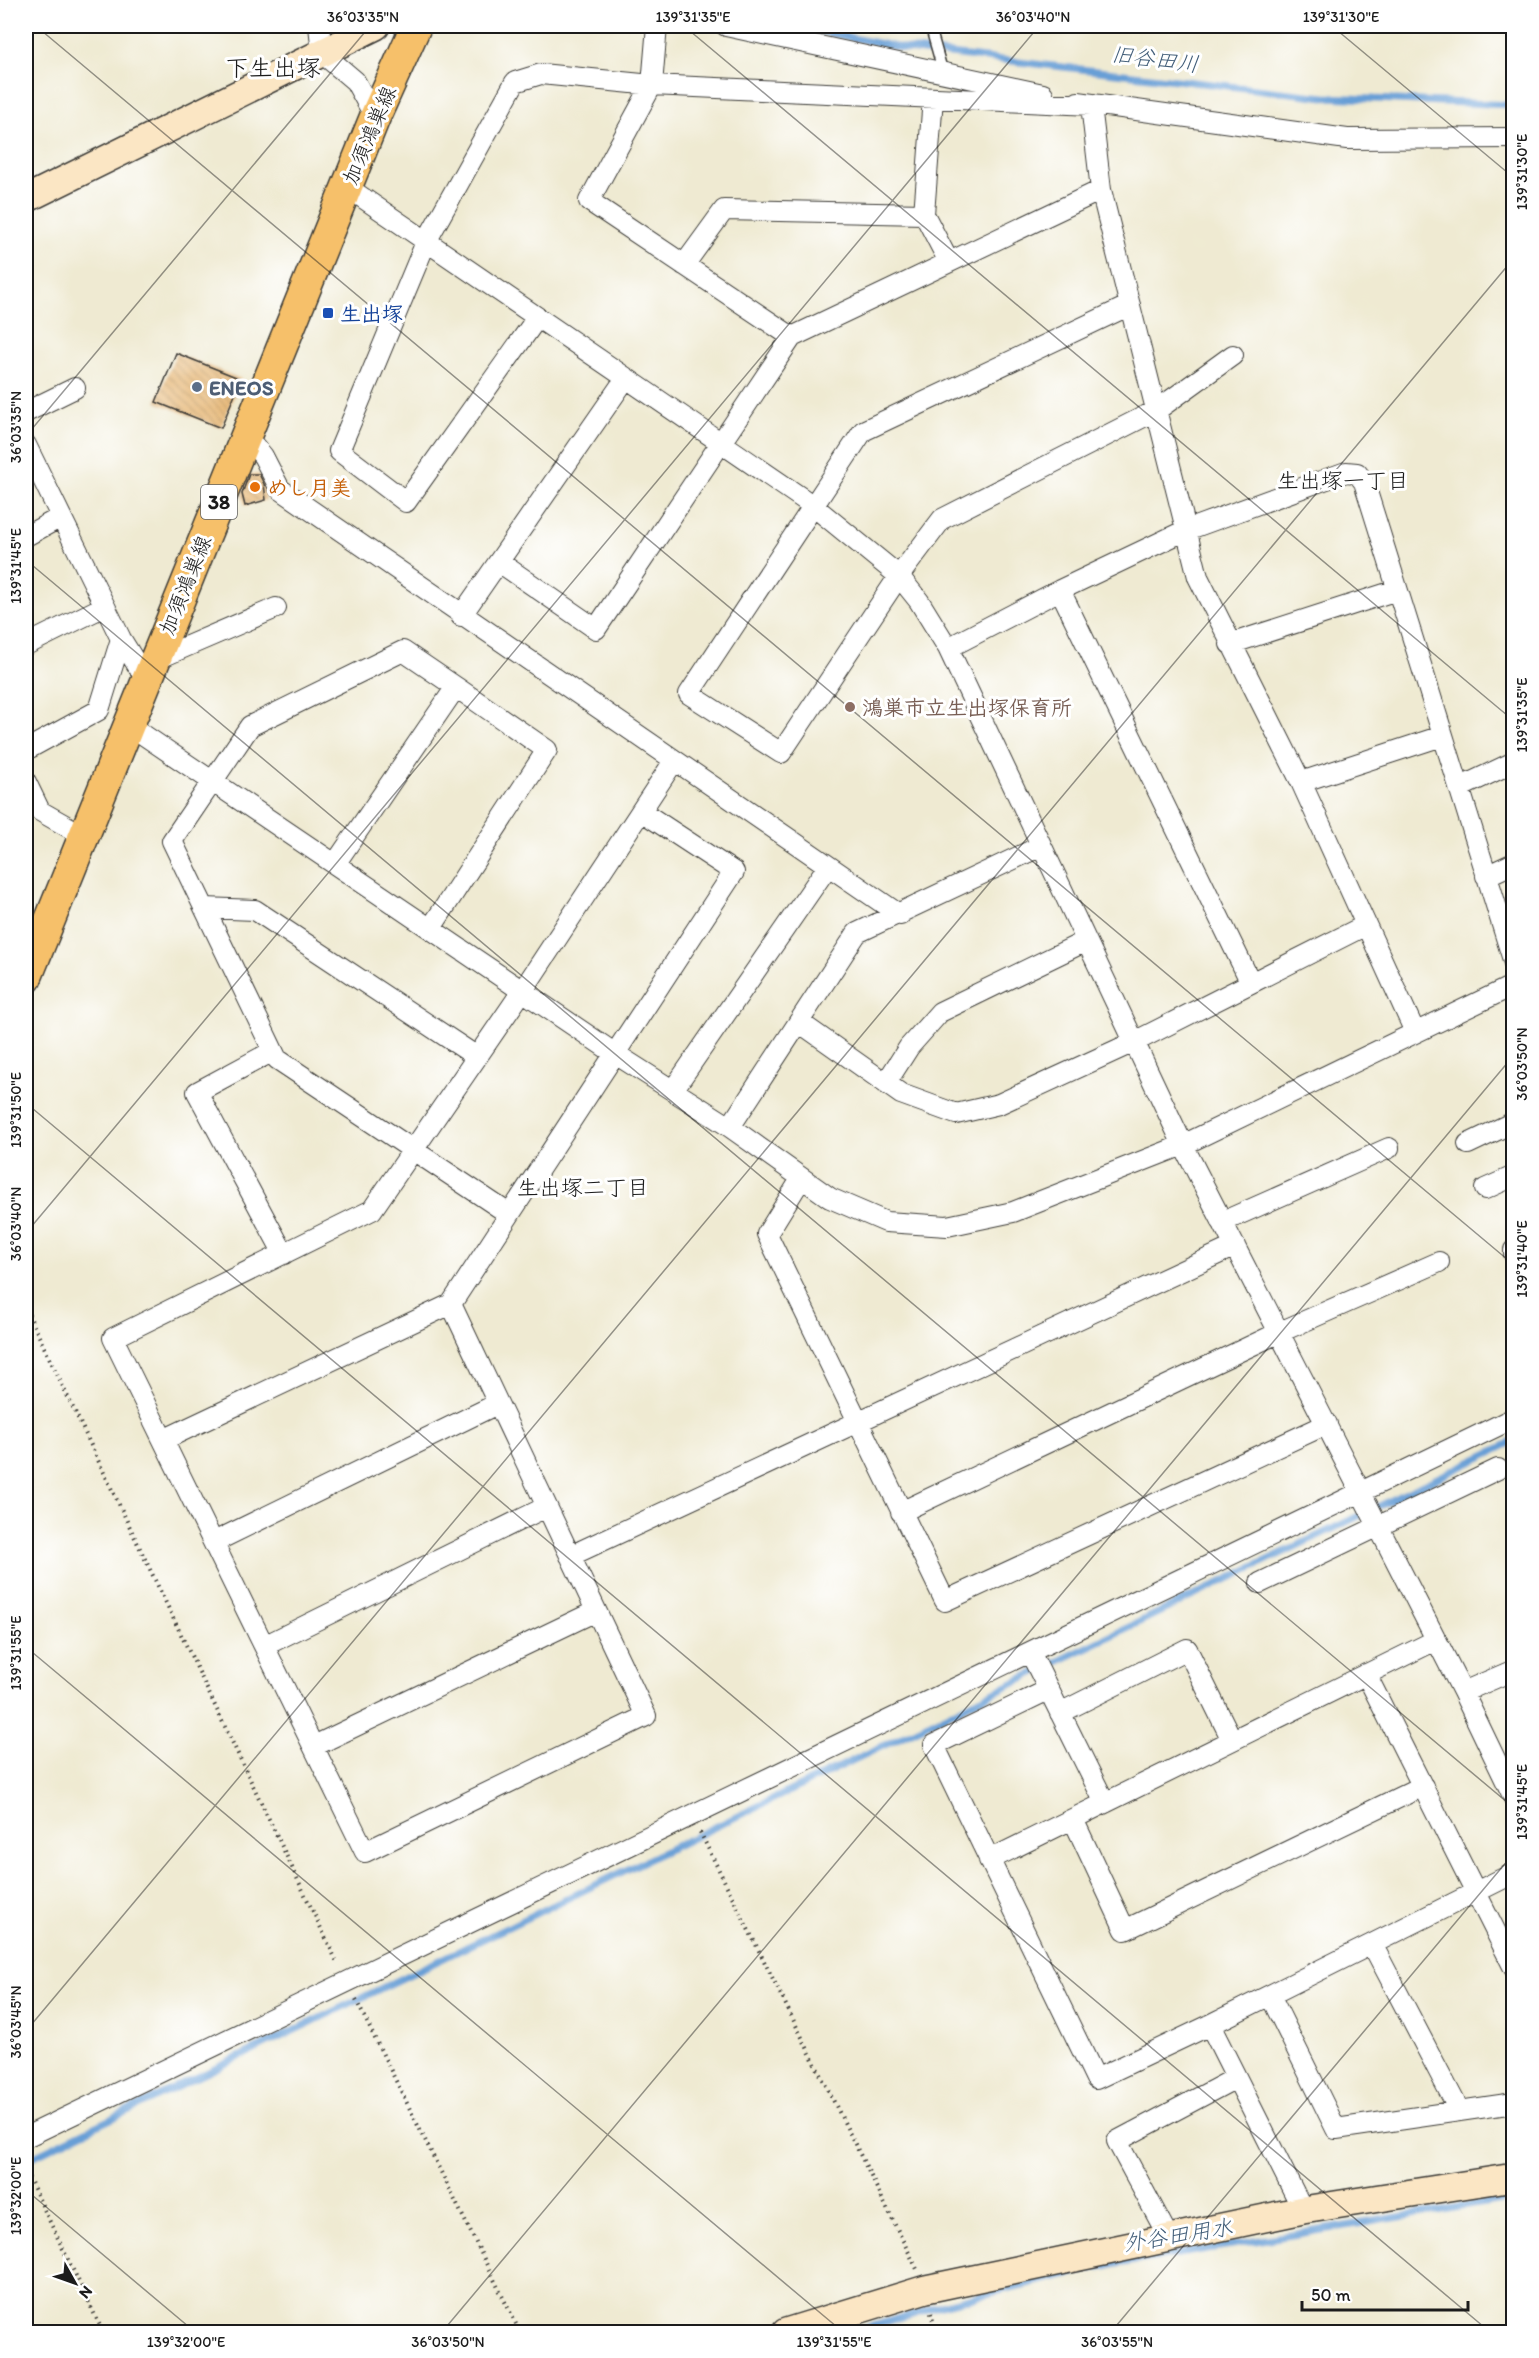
<svg xmlns="http://www.w3.org/2000/svg" width="1539" height="2358" font-family="Itim,'Klee One',sans-serif">
<defs>
<pattern id="building-back-hatch" width="6" height="6" patternUnits="userSpaceOnUse" patternTransform="scale(1.5)"><rect width="6" height="6" fill="#e8bb7d"/><path d="M-1 5l2 2M0 0l6 6M5-1l2 2" fill="none" stroke="#c6a06b"/></pattern>
</defs>
<rect width="100%" height="100%" fill="#fff"/>
<filter id="ink" filterUnits="userSpaceOnUse"><feTurbulence type="fractalNoise" baseFrequency=".0167" numOctaves="2"/><feDisplacementMap in="SourceGraphic" scale="12" xChannelSelector="R" yChannelSelector="G"/><feConvolveMatrix kernelMatrix="1 2 1 2 8 2 1 2 1" color-interpolation-filters="sRGB"/></filter>
<filter id="wash" filterUnits="userSpaceOnUse"><feTurbulence type="fractalNoise" baseFrequency=".008" numOctaves="4" result="noise"/><feDisplacementMap in="SourceGraphic" scale="24" xChannelSelector="R" yChannelSelector="G"/><feGaussianBlur stdDeviation="1.35" result="paint"/><feColorMatrix in="noise" values="0 0 0 0 0 0 0 0 0 0 0 0 0 0 0 0 0 1.4 0 .05"/><feComposite in="paint" operator="in"/></filter>
<g filter="url(#wash)">
<rect width="100%" height="100%" fill="#efead2"/>
<g fill="none" stroke-linecap="round" stroke-linejoin="round">
<path stroke="#689fd6" stroke-width="7" d="M794 26 906 49 1325 97 1514 105
M26 2160 1514 1441
M854 2332 941 2305 1093 2268 1514 2198"/>
</g>
<g id="blocks">
<path fill="url(#building-back-hatch)" d="M176 353 241 379 221 428 156 402Z
M249 474H259L264 484 266 500 245 506 242 494Z"/>
</g>
</g>
<g filter="url(#ink)">
<use href="#blocks" fill-opacity="0" stroke="#3c3b37" stroke-width="1.5"/>
<g fill="none" stroke-linecap="round" stroke-linejoin="round">
<g stroke="#3c3b37" stroke-width="12">
<path id="lane" d="M930 26 943 72"/>
</g>
<g stroke="#3c3b37" stroke-width="22">
<path id="street" d="M319 26 322 53 355 81 375 117
M657 26 652 85 589 201 792 337
M726 26 1043 94
M933 98 924 214 949 262
M1078 102 1347 139 1514 138
M1091 105 1101 190 1198 577 1301 782 1415 1032
M347 187 812 505 899 576 919 601 948 648 1183 1145 1463 1692 1514 1798
M684 265 724 210 924 214
M1130 305 863 431 689 694 781 753 899 576 942 519 1157 410 1233 355
M537 318 406 502 339 451 426 242 515 82 541 74 652 85 1091 105
M26 412 75 388
M246 436 263 456 280 489 900 915
M26 445 121 639 147 681
M26 536 61 517
M499 562 596 629 792 337 1101 190
M1060 590 1251 983
M461 616 626 378
M1230 644 1397 590
M26 645 105 606
M948 648 1060 590 1184 531 1346 472 1357 473 1364 482 1514 963
M155 660 276 608
M456 687 403 651 250 726 172 841 277 1059 509 1214
M129 725 614 1053 730 1127 830 1198 886 1222 947 1226 1013 1212 1183 1145 1514 985
M26 750 99 710 121 639
M26 782 40 811 84 836
M1301 782 1442 736
M1459 788 1514 762
M335 864 456 687 547 750 431 928
M1486 876 1514 863
M205 908 255 910 477 1057
M799 1022 901 1094 956 1114 999 1104 1134 1042 1366 925
M273 1051 197 1092 284 1254
M886 1083 909 1047 940 1012 1086 941
M673 1090 828 866
M730 1127 857 933 1041 846
M1468 1144 1514 1122
M801 1179 767 1234 945 1601 1327 1424
M1485 1189 1514 1176
M1222 1222 1389 1148
M1514 1250V1254
M451 1304 646 1716 365 1852 113 1338 372 1210 523 990 674 761
M163 1440 451 1304 734 872 641 811
M901 1512 1280 1332 1439 1262
M214 1542 497 1404
M570 1556 1235 1246
M1260 1583 1498 1469
M266 1645 546 1507
M1030 1652 1105 1803
M1366 1674 1514 1968
M1048 1690 934 1745 1096 2079 1210 2025 1514 1873
M1463 1692 1514 1670
M1060 1713 1187 1649 1232 1740
M314 1746 596 1611
M1073 1819 1125 1930 1423 1786
M989 1860 1436 1640
M1372 1944 1459 2110
M1270 1995 1336 2129 1514 2103
M1210 2025 1303 2210
M26 2137 1514 1418
M1169 2238 1117 2141 1236 2078"/>
</g>
<g stroke="#3c3b37" stroke-width="30">
<path id="secondary" d="M26 199 376 26
M786 2332 926 2289 1303 2210 1514 2177"/>
</g>
<g stroke="#3c3b37" stroke-width="33">
<path id="primary" d="M26 979 375 117 416 26"/>
</g>
<path stroke="#3c3b37" stroke-width="4" stroke-dasharray="1.5 4.5" stroke-linecap="butt" d="M26 1309 338 1964
M700 1832 917 2269
M356 2000 520 2332
M26 2172 103 2332
M931 2313 936 2332"/>
<use href="#lane" stroke="#fff" stroke-width="9"/>
<use href="#street" stroke="#fff" stroke-width="20"/>
<use href="#secondary" stroke="#fbe6c4" stroke-width="27"/>
<use href="#primary" stroke="#f6c06b" stroke-width="30"/>
</g>
</g>
<path fill="none" stroke="#1c1c1c" stroke-width="1.5" stroke-opacity="0.45" d="M36 26 1514 1265M684 26 1514 721M1332 26 1514 178M26 436 370 26M26 560 1514 1808M26 1103 1490 2332M26 1233 1039 26M26 1647 843 2332M26 2031 1514 258M26 2190 195 2332M442 2332 1514 1055M1111 2332 1514 1853"/>
<rect fill="#1a4fb4" stroke="#fff" stroke-width="2" x="322" y="307" width="12" height="12" rx="3"/>
<circle fill="#5c6f8a" stroke="#fff" stroke-width="2" cx="197" cy="387" r="6"/>
<circle fill="#e8710a" stroke="#fff" stroke-width="2" cx="255" cy="487" r="6"/>
<circle fill="#8d6e63" stroke="#fff" stroke-width="2" cx="850" cy="707" r="6"/>
<g text-anchor="middle" dominant-baseline="central" stroke-width="6" stroke-linejoin="round" paint-order="stroke">
<rect fill="#fff" stroke="#606060" stroke-width="1.5" x="201" y="485" width="36" height="34" rx="4.5"/>
<g font-size="20" font-weight="bold" fill="#1c1c1c">
<text x="219" y="502">38</text>
</g>
<g font-size="21" fill="#1c1c1c" stroke="#fff">
<text transform="translate(369 135) rotate(-67)">加須鴻巣線</text>
<text transform="translate(185 585) rotate(-68)">加須鴻巣線</text>
</g>
<g font-size="21" font-weight="bold" fill="#164399" stroke="#fff" text-anchor="start">
<text x="340" y="313">生出塚</text>
</g>
<g font-size="21" font-weight="bold" fill="#4e5e75" stroke="#fff" text-anchor="start">
<text x="209" y="387">ENEOS</text>
</g>
<g font-size="21" font-weight="bold" fill="#c56008" stroke="#fff" text-anchor="start">
<text x="267" y="487">めし月美</text>
</g>
<g font-size="21" font-weight="bold" fill="#785e54" stroke="#fff" text-anchor="start">
<text x="862" y="707">鴻巣市立生出塚保育所</text>
</g>
<g font-size="22" font-style="italic" fill="#425e79" stroke="#fff">
<text transform="translate(1155 59) rotate(7)">旧谷田川</text>
<text transform="translate(1178 2235) rotate(-9)">外谷田用水</text>
</g>
<g font-size="22" fill="#1c1c1c" stroke="#fff">
<text x="1343" y="480">生出塚一丁目</text>
<text x="583" y="1187">生出塚二丁目</text>
</g>
<g font-size="24" fill="#1c1c1c" stroke="#fff">
<text x="273" y="67">下生出塚</text>
</g>
</g>
<rect width="1539" height="2358" fill="none" stroke="#fff" stroke-width="66"/>
<g transform="translate(75 2283) rotate(130)" stroke="#ffffff" stroke-width="4.5" paint-order="stroke">
<path d="M0-4.5L10 22L0 15L-10 22Z" fill="#1c1c1c"/>
<text y="-9" font-size="16" font-weight="bold" text-anchor="middle" fill="#1c1c1c">N</text>
</g>
<path d="M1302 2301v9h166v-9" fill="none" stroke="#1c1c1c" stroke-width="3"/>
<text x="1311" y="2301" font-size="18" fill="#1c1c1c" stroke="#ffffff" stroke-width="4.5" paint-order="stroke">50 m</text>
<rect x="33" y="33" width="1473" height="2292" fill="none" stroke="#1c1c1c" stroke-width="2"/>
<g font-size="15" text-anchor="middle" fill="#1c1c1c">
<text x="363" y="22">36°03'35"N</text>
<text x="693" y="22">139°31'35"E</text>
<text x="1033" y="22">36°03'40"N</text>
<text x="1341" y="22">139°31'30"E</text>
<text transform="translate(1522 172) rotate(-90)" y="5">139°31'30"E</text>
<text transform="translate(16 427) rotate(-90)" y="5">36°03'35"N</text>
<text transform="translate(16 566) rotate(-90)" y="5">139°31'45"E</text>
<text transform="translate(1522 715) rotate(-90)" y="5">139°31'35"E</text>
<text transform="translate(1522 1064) rotate(-90)" y="5">36°03'50"N</text>
<text transform="translate(16 1110) rotate(-90)" y="5">139°31'50"E</text>
<text transform="translate(16 1224) rotate(-90)" y="5">36°03'40"N</text>
<text transform="translate(1522 1259) rotate(-90)" y="5">139°31'40"E</text>
<text transform="translate(16 1653) rotate(-90)" y="5">139°31'55"E</text>
<text transform="translate(1522 1802) rotate(-90)" y="5">139°31'45"E</text>
<text transform="translate(16 2022) rotate(-90)" y="5">36°03'45"N</text>
<text transform="translate(16 2196) rotate(-90)" y="5">139°32'00"E</text>
<text x="186" y="2347">139°32'00"E</text>
<text x="448" y="2347">36°03'50"N</text>
<text x="834" y="2347">139°31'55"E</text>
<text x="1117" y="2347">36°03'55"N</text>
</g>
</svg>
